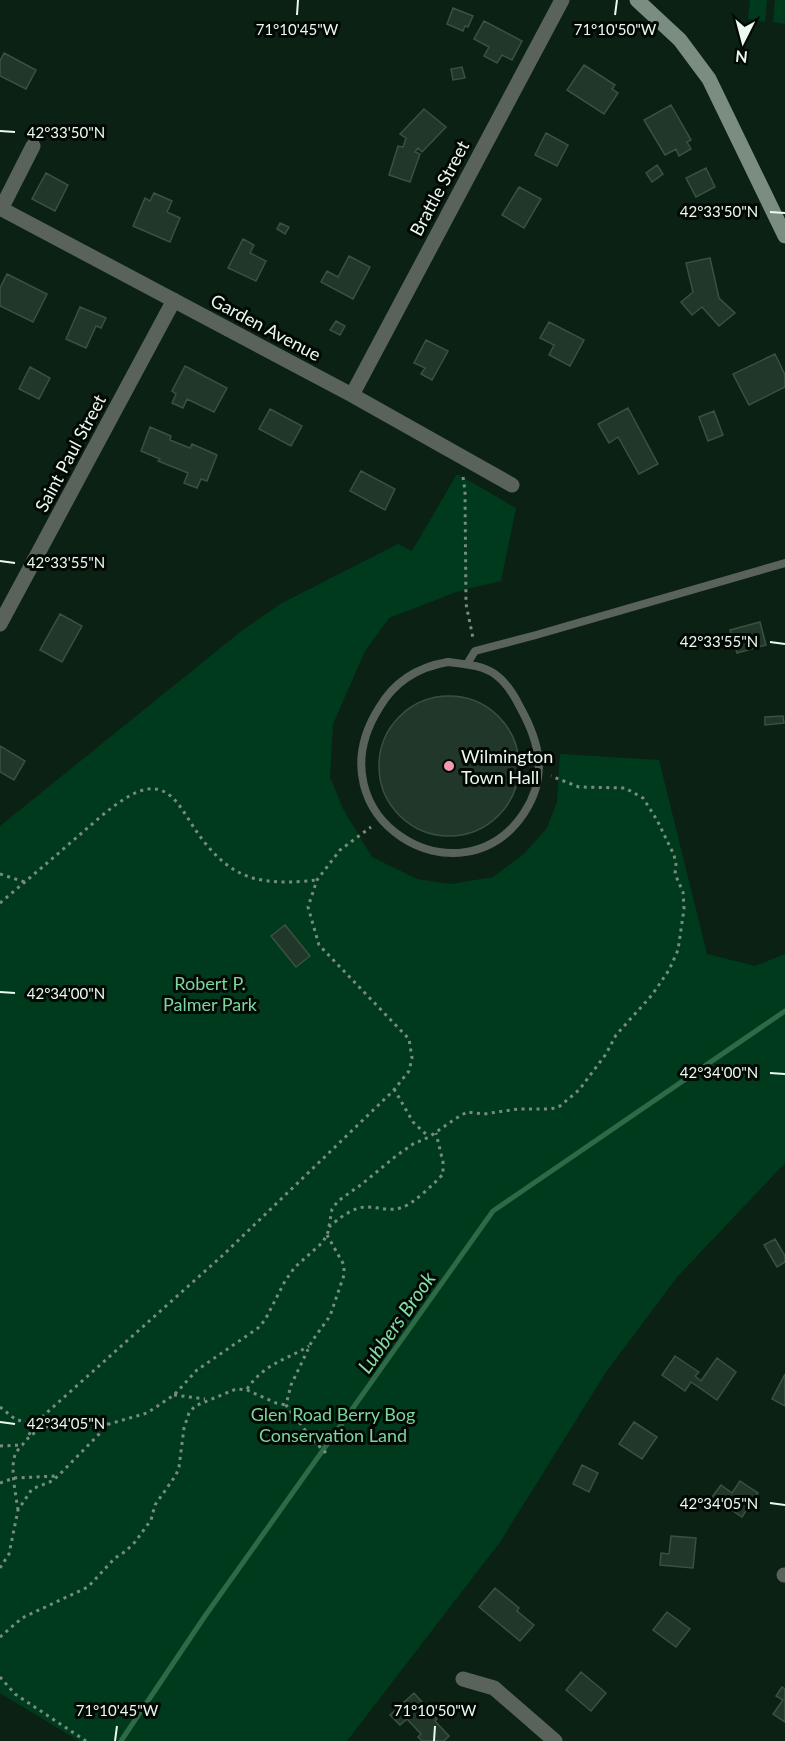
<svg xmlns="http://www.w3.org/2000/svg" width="785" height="1741" font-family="Lato,sans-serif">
<rect width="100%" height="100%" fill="#0b2114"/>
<path fill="#003a1d" d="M750 0H767L765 22 748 19Z
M775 0H785V24L773 22Z
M457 474 516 508 501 581 459 591 389 618 365 651 333 724 330 777 343 809 372 857 417 879 451 884 493 877 525 853 547 828 557 802 560 754 659 760 707 954 755 966 785 954V1163L677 1277 606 1372 500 1542 347 1741H79L0 1693V826L244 629 282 603 398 544 412 551Z"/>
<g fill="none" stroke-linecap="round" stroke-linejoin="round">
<path stroke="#2d6a45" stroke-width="5" d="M121 1741 205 1616 493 1211 785 1011"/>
</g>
<path fill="#213729" stroke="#3a5141" stroke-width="1.5" d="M453 8 473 16 468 27 465 26 463 31 447 24Z
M484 21 522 41 512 60 502 55 497 63 484 56 489 47 474 39Z
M4 53 36 70 26 89 0 76V61Z
M584 65 615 85 612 89 618 93 604 114 567 90Z
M462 67 465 78 453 80 451 69Z
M671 105 691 140 687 142 691 149 679 156 676 149 665 155 644 120Z
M424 109 446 127 422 152 418 148 415 152 420 154 410 182 389 175 398 146 403 147 406 138 400 134Z
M546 133 568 145 557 166 535 155Z
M657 165 663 174 652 182 646 173Z
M706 168 715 187 696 197 686 178Z
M46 173 68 185 55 211 32 199Z
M519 187 541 199 524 228 502 215Z
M154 193 172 201 167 212 180 218 170 242 133 226 145 198 150 201Z
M280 223 289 227 285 234 277 229Z
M243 239 254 245 250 253 266 261 256 281 228 268Z
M349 256 370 267 353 299 321 282 327 271 338 277Z
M710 258 719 298 735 313 719 326 702 307 692 315 681 302 693 292 686 263Z
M7 274 47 294 33 322 0 306V288Z
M80 307 106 318 101 328 96 326 86 348 66 339Z
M336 321 345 326 340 335 330 330Z
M549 322 584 340 570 366 549 355 554 345 540 338Z
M426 340 448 351 432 380 421 374 425 368 414 363Z
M775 354 785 375V387L749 405 733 374Z
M185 366 227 388 214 412 187 399 183 408 172 403 176 394 172 391Z
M30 367 50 378 39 399 19 389Z
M628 408 658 464 639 474 618 437 609 443 598 424Z
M270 409 302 426 291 446 259 429Z
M714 411 723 435 708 441 699 417Z
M150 427 171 436 170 440 190 448 192 444 217 455 207 481 201 479 197 488 184 483 188 473 158 461 160 459 141 451Z
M361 471 395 489 385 510 350 491Z
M60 614 82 626 62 662 40 650Z
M760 622 766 645 737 653 730 630Z
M379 766a70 70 0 1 1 140 0a70 70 0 1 1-140 0Z
M783 716 784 723 765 725V717Z
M0 746 25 761 14 780 0 772Z
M285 925 310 956 296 967 271 936Z
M775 1239 785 1256V1262L777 1267 764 1245Z
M675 1356 699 1372 695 1376 701 1381 717 1358 736 1372 717 1400 691 1382 685 1391 662 1375Z
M785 1374V1406L772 1399Z
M634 1422 657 1437 642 1459 619 1444Z
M582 1465 598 1473 589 1492 573 1484Z
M740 1481 758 1493 742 1517 712 1497 721 1485 732 1493Z
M671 1536 696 1538 693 1568 660 1565 661 1553 669 1554Z
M495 1588 519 1608 517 1611 534 1625 520 1641 479 1607Z
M667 1612 690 1629 676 1647 653 1630Z
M581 1672 606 1693 591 1711 566 1690Z
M782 1687 785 1689V1722L773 1714 783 1700 776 1696Z
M414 1693 437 1719 435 1721 449 1736 444 1741H422L418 1737 421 1734 407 1719 400 1725 390 1715Z"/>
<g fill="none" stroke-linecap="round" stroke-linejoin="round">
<path stroke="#798b7f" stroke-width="3" stroke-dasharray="3 4.5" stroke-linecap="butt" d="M463 477 465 491 466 604 473 638
M0 874 25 882
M0 903C26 881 51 860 77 837 95 822 113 804 135 793 170 777 181 810 197 832 208 848 222 864 240 873 261 884 293 883 317 880
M394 1089 413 1122 429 1137
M329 1227C338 1219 353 1207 366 1207 379 1207 391 1212 403 1207 413 1204 436 1182 443 1174V1162L436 1133
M327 1235 344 1265V1275L330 1316 312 1341 291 1385 286 1405 311 1438 328 1455
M247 1389C265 1363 284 1361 309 1346
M174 1395 205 1399
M0 1407 15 1419 33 1425
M29 1435 33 1425 222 1256 393 1091 409 1071 412 1058 409 1039 319 945 308 907 317 880 340 850 371 827
M0 1446 23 1445
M0 1483 14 1478 57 1476
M18 1510C16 1495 10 1469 15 1455 16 1451 21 1447 23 1444 43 1417 80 1423 109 1424
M0 1568 9 1554 18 1510 32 1489 52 1481 58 1476 109 1424 147 1413 174 1395 197 1370 258 1328 265 1320 285 1281 295 1267 323 1242 328 1232 332 1209 338 1201 362 1184 396 1156 413 1144 429 1137 455 1119 467 1112 484 1114 518 1109H551L560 1106 579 1090 606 1054 616 1035 652 995 669 970 678 950 684 909 683 892 675 874 676 864 674 855 657 820 643 798 625 788 579 787 551 776
M0 1637 22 1618 88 1587 115 1558 126 1551 135 1542 151 1520 155 1505 176 1475 179 1467 184 1428 189 1413 195 1406 236 1389 247 1390 276 1403 286 1405
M0 1677 15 1694 86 1741"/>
<path stroke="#59635c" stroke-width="8" d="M448 662C464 664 483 665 496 675 507 683 514 695 520 707 540 743 548 777 524 813 461 908 310 818 379 708 394 682 418 667 448 662Z
M467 664 475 651 536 635 785 563"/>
<path stroke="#59635c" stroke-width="15" d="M0 208 352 395 512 485
M1 209 33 146
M352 395 562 0
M0 624 174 300
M784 1575H785
M463 1679 494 1688 555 1741"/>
<path stroke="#7b8c80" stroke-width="15" d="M637 0 680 40 709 79 785 236"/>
</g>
<path fill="none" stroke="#ebf9ef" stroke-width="2" d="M297 15 298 0M615 15 617 0M0 131 15 132M770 212 785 213M0 561 15 563M770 642 785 644M0 992 15 993M770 1073 785 1074M0 1422 15 1424M770 1503 785 1505M115 1741 117 1726M434 1741 435 1726"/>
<circle fill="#f29aae" stroke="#020904" stroke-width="2" cx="449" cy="766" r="6"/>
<g text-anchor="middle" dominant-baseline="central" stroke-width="6" stroke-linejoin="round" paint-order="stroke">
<g font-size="18" fill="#ebf9ef" stroke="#020904">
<text transform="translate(439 188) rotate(-62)">Brattle Street</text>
<text transform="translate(266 327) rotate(28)">Garden Avenue</text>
<text transform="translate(70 453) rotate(-62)">Saint Paul Street</text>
</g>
<g font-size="18" fill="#ebf9ef" stroke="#020904" text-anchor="start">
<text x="461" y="756">Wilmington<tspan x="461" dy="21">Town Hall</tspan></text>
</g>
<g font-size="18" fill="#7ed69d" stroke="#020904">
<text x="210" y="983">Robert P.<tspan x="210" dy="21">Palmer Park</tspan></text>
<text x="333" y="1414">Glen Road Berry Bog<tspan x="333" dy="21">Conservation Land</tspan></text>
</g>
<g font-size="20" font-style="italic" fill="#85dda4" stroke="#020904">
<text transform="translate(396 1322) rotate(-55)">Lubbers Brook</text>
</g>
</g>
<g font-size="15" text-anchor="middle" fill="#ebf9ef" stroke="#020904" stroke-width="6" stroke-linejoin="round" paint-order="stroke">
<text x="297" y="35">71°10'45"W</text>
<text x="615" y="35">71°10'50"W</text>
<text x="66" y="138">42°33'50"N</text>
<text x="719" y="217">42°33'50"N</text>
<text x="66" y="568">42°33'55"N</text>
<text x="719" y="647">42°33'55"N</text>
<text x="66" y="999">42°34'00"N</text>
<text x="719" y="1078">42°34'00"N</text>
<text x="66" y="1429">42°34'05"N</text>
<text x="719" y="1509">42°34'05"N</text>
<text x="117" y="1716">71°10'45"W</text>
<text x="435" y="1716">71°10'50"W</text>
</g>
<g transform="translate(743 42) rotate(186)" stroke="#020904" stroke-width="4.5" paint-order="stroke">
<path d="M0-4.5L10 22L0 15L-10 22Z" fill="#ebf9ef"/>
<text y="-9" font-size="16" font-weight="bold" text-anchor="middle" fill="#ebf9ef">N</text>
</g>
</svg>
